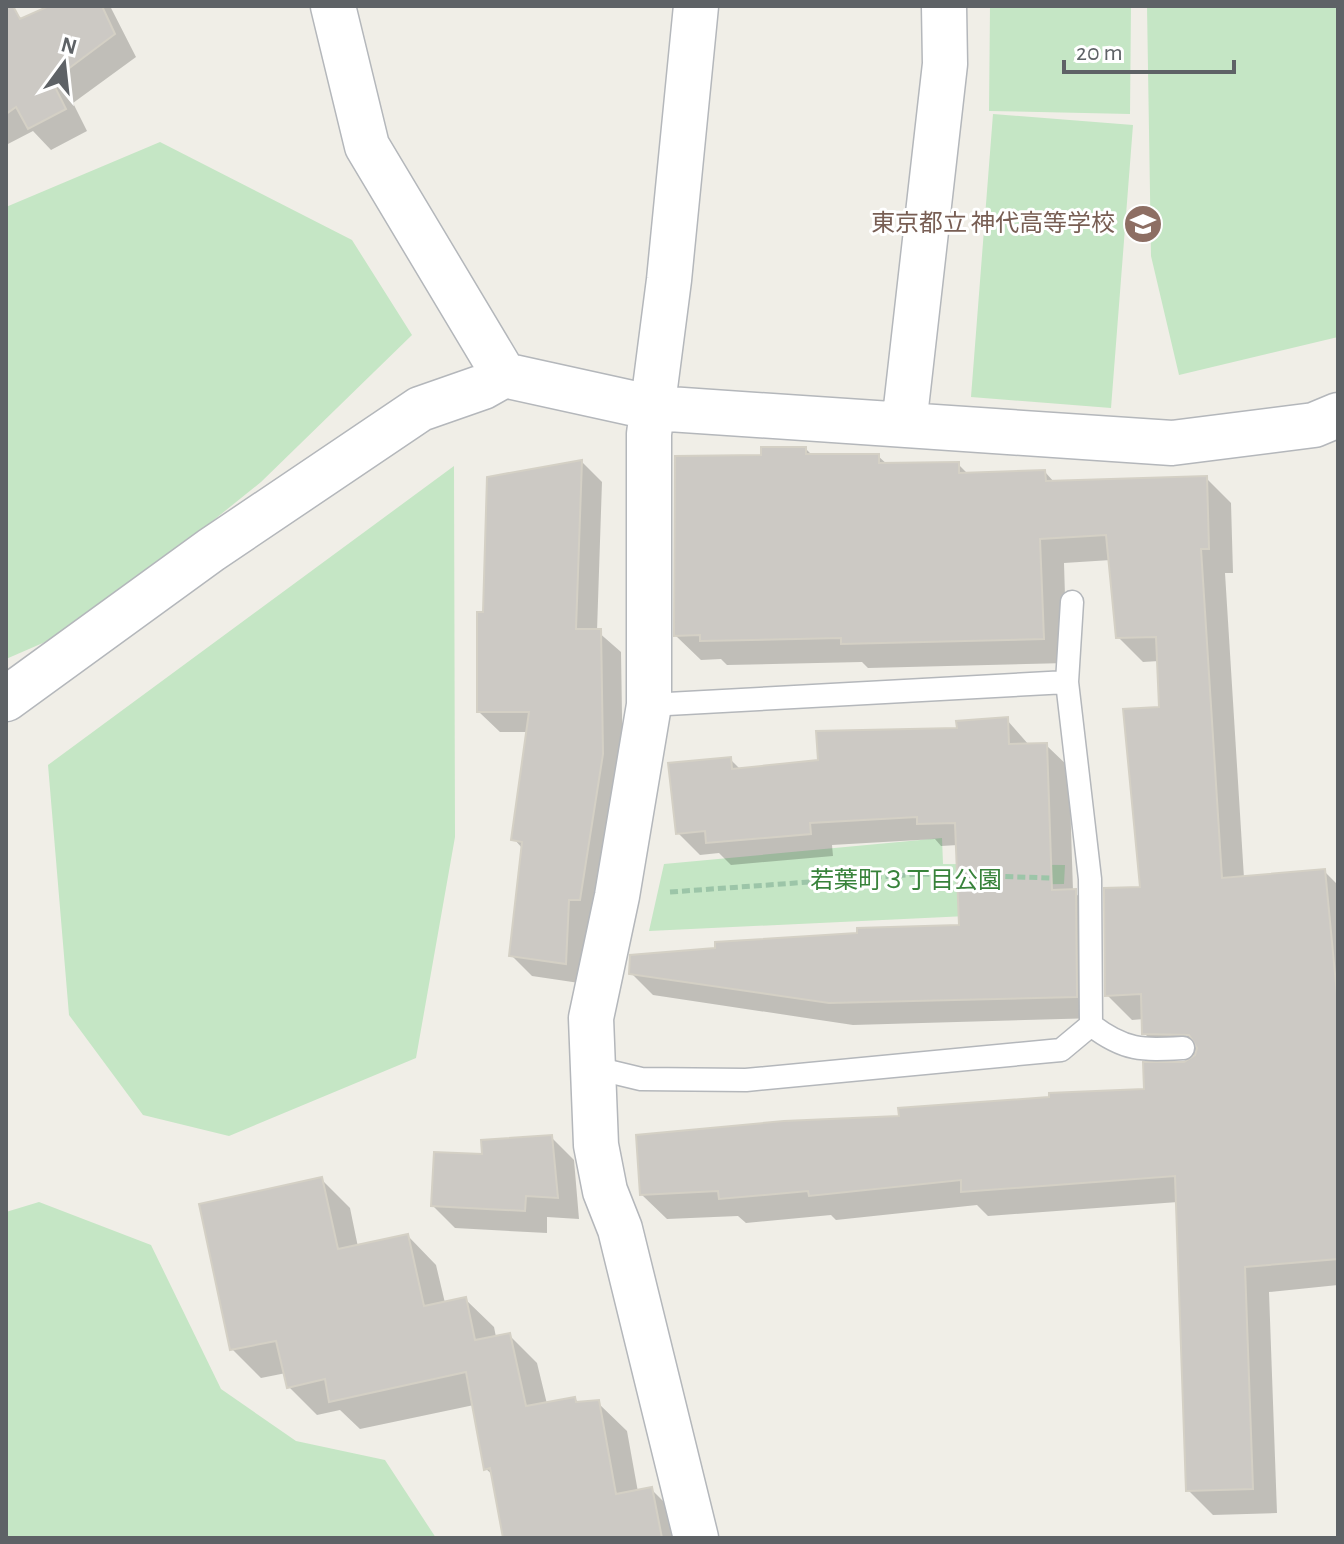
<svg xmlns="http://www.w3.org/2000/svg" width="1344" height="1544" font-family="'Alegreya Sans','Noto Sans JP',sans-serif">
<rect width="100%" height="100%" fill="#f0eee7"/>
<path fill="#c5e6c5" d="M990 6H1131L1130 114 989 111Z
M1147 6H1338V337L1179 375 1151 256Z
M993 114 1133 125 1111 408 971 397Z
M160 142 352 240 412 335 261 482 82 626 6 659V207Z
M454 466 455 837 416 1058 229 1136 143 1115 69 1015 48 765Z
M942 838 943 864 1065 865 1064 884 988 885V915L649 931 664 864Z
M39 1202 151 1245 221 1389 296 1441 385 1460 436 1538H6V1212Z"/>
<path fill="#0003" d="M54 6H110L136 57 73 103 87 131 51 150 33 131 6 145V16L14 12 23 20Z
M806 449 813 456H878L888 465 958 464 968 474 1045 472 1055 483 1206 478 1231 503 1233 573H1225L1244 878 1324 871 1338 885V1285L1269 1292 1277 1513 1213 1515 1188 1490 1178 1202 988 1216 977 1205 836 1220 831 1215 746 1223 738 1216 667 1219 642 1195 901 1118 1146 1091 1193 1059 1169 1058 1144 1033V1019L1132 1020 1107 995 1143 889 1161 708 1159 661 1143 662 1118 637 1111 560 1064 563 1067 663 868 668 862 662 727 665 721 659 701 660 676 636 763 457Z
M582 462 602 482 597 631 621 652 623 776 600 920H589L586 984 532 976 511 955 523 849 514 839 528 732H500L479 712 484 614Z
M1007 720 1029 745H1046L1069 767 1073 891 1097 913 1098 1018 853 1025 653 995 631 973 961 927 958 845 941 846 935 839 832 845 833 856 731 865 719 853 700 855 678 833 730 759 741 770 820 762Z
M552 1138 574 1160 579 1219 547 1217V1233L455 1228 433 1206 484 1157Z
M321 1179 350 1208 358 1247 408 1236 436 1265 445 1303 465 1299 494 1327 496 1337 509 1335 537 1363 547 1404 575 1399 580 1404 598 1403 627 1431 638 1492 652 1490 680 1518 684 1538H505L494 1476 486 1469 474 1405 360 1429 340 1410 317 1415 289 1387 286 1373 261 1378 232 1349Z"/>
<path fill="#ccc9c4" stroke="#d4d0c5" stroke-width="2" d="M6 6H13L20 19 49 6H102L115 34 52 81 66 109 28 129 16 107 6 114Z
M761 447H806V454H879V463L959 462V473L1045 470 1046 481 1207 476 1209 549H1201L1222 878 1325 869 1338 1005V1259L1245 1267 1253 1489 1186 1491 1175 1176 961 1192V1180L809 1196 808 1191 719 1199 718 1191 640 1195 636 1135 784 1121 899 1116 898 1108 1049 1097V1093L1144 1089 1143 1062H1184L1195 1055 1197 1048 1189 1035 1142 1034 1141 994 1105 996 1104 888 1140 887 1123 709 1159 707 1156 637 1116 638 1106 535 1040 539 1044 639 841 644V638L700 641V635L674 636 675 456 761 455Z
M582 460 576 629H601L603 754 580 900H569L566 964 509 956 522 842 511 840 529 712H477V612H483L487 477Z
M1008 717 1009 744 1047 743 1052 890 1076 889 1077 997 829 1003 629 974 630 955 715 948V942L857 933V928L959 925 955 823 917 824V817L810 823 811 834 706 843 705 831 676 834 668 763 731 757 732 769 818 760 816 731 957 728 956 721Z
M552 1135 558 1198 526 1196 525 1211 431 1206 434 1152 482 1154 481 1140Z
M322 1177 338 1249 408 1234 424 1306 466 1297 475 1340 510 1333 526 1406 575 1397 576 1402 599 1400 616 1494 652 1487 662 1538H503L490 1468 484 1470 466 1372 329 1402 325 1379 287 1388 276 1341 230 1350 199 1204Z"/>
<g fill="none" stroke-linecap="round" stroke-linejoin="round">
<g stroke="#b4b7bb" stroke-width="25">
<path id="service" d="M1067 682 1072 602
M1091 1025C1125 1051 1142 1050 1183 1048
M591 1067 641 1079 746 1080 1061 1050 1091 1025 1090 879 1067 682 649 705"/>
</g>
<g stroke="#b4b7bb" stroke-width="47">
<path id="minor" d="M333 6 367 146 504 375 654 408 1172 443 1314 425 1338 415
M696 6 669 280 649 434V705L617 896 591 1018 596 1145 605 1191 620 1229 696 1538
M904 425 945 64 944 6
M6 699 211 550 420 409 483 387 504 375"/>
</g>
<path stroke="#9cc5a8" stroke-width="5" stroke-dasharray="8 4" stroke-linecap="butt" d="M670 892 921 874 1051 878"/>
<use href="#service" stroke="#fff" stroke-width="22"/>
<use href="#minor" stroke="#fff" stroke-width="44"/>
</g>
<defs>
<g id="school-disc" transform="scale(2)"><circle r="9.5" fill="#8d6e63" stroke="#fff"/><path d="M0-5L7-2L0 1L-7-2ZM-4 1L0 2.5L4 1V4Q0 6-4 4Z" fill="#fff"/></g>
</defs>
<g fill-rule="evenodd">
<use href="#school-disc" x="1143" y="224"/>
</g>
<g text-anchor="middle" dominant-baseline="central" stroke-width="6" stroke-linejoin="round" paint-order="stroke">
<g font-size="24" fill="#785e54" stroke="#fff" text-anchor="end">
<text x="1115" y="224">東京都立 神代高等学校</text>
</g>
<g font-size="24" fill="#38833b" stroke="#fff">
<text x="906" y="881">若葉町３丁目公園</text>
</g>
</g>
<rect width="1344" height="1544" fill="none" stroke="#5e6266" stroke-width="16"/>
<g transform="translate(64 64) rotate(15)" stroke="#ffffff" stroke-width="6" paint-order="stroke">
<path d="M0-6L14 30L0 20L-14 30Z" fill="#5e6266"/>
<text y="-12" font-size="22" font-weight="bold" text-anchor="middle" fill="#5e6266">N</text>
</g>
<path d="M1064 60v12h170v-12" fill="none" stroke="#5e6266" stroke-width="4"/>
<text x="1076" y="60" font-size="24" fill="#5e6266" stroke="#ffffff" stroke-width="6" paint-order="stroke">20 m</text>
</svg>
